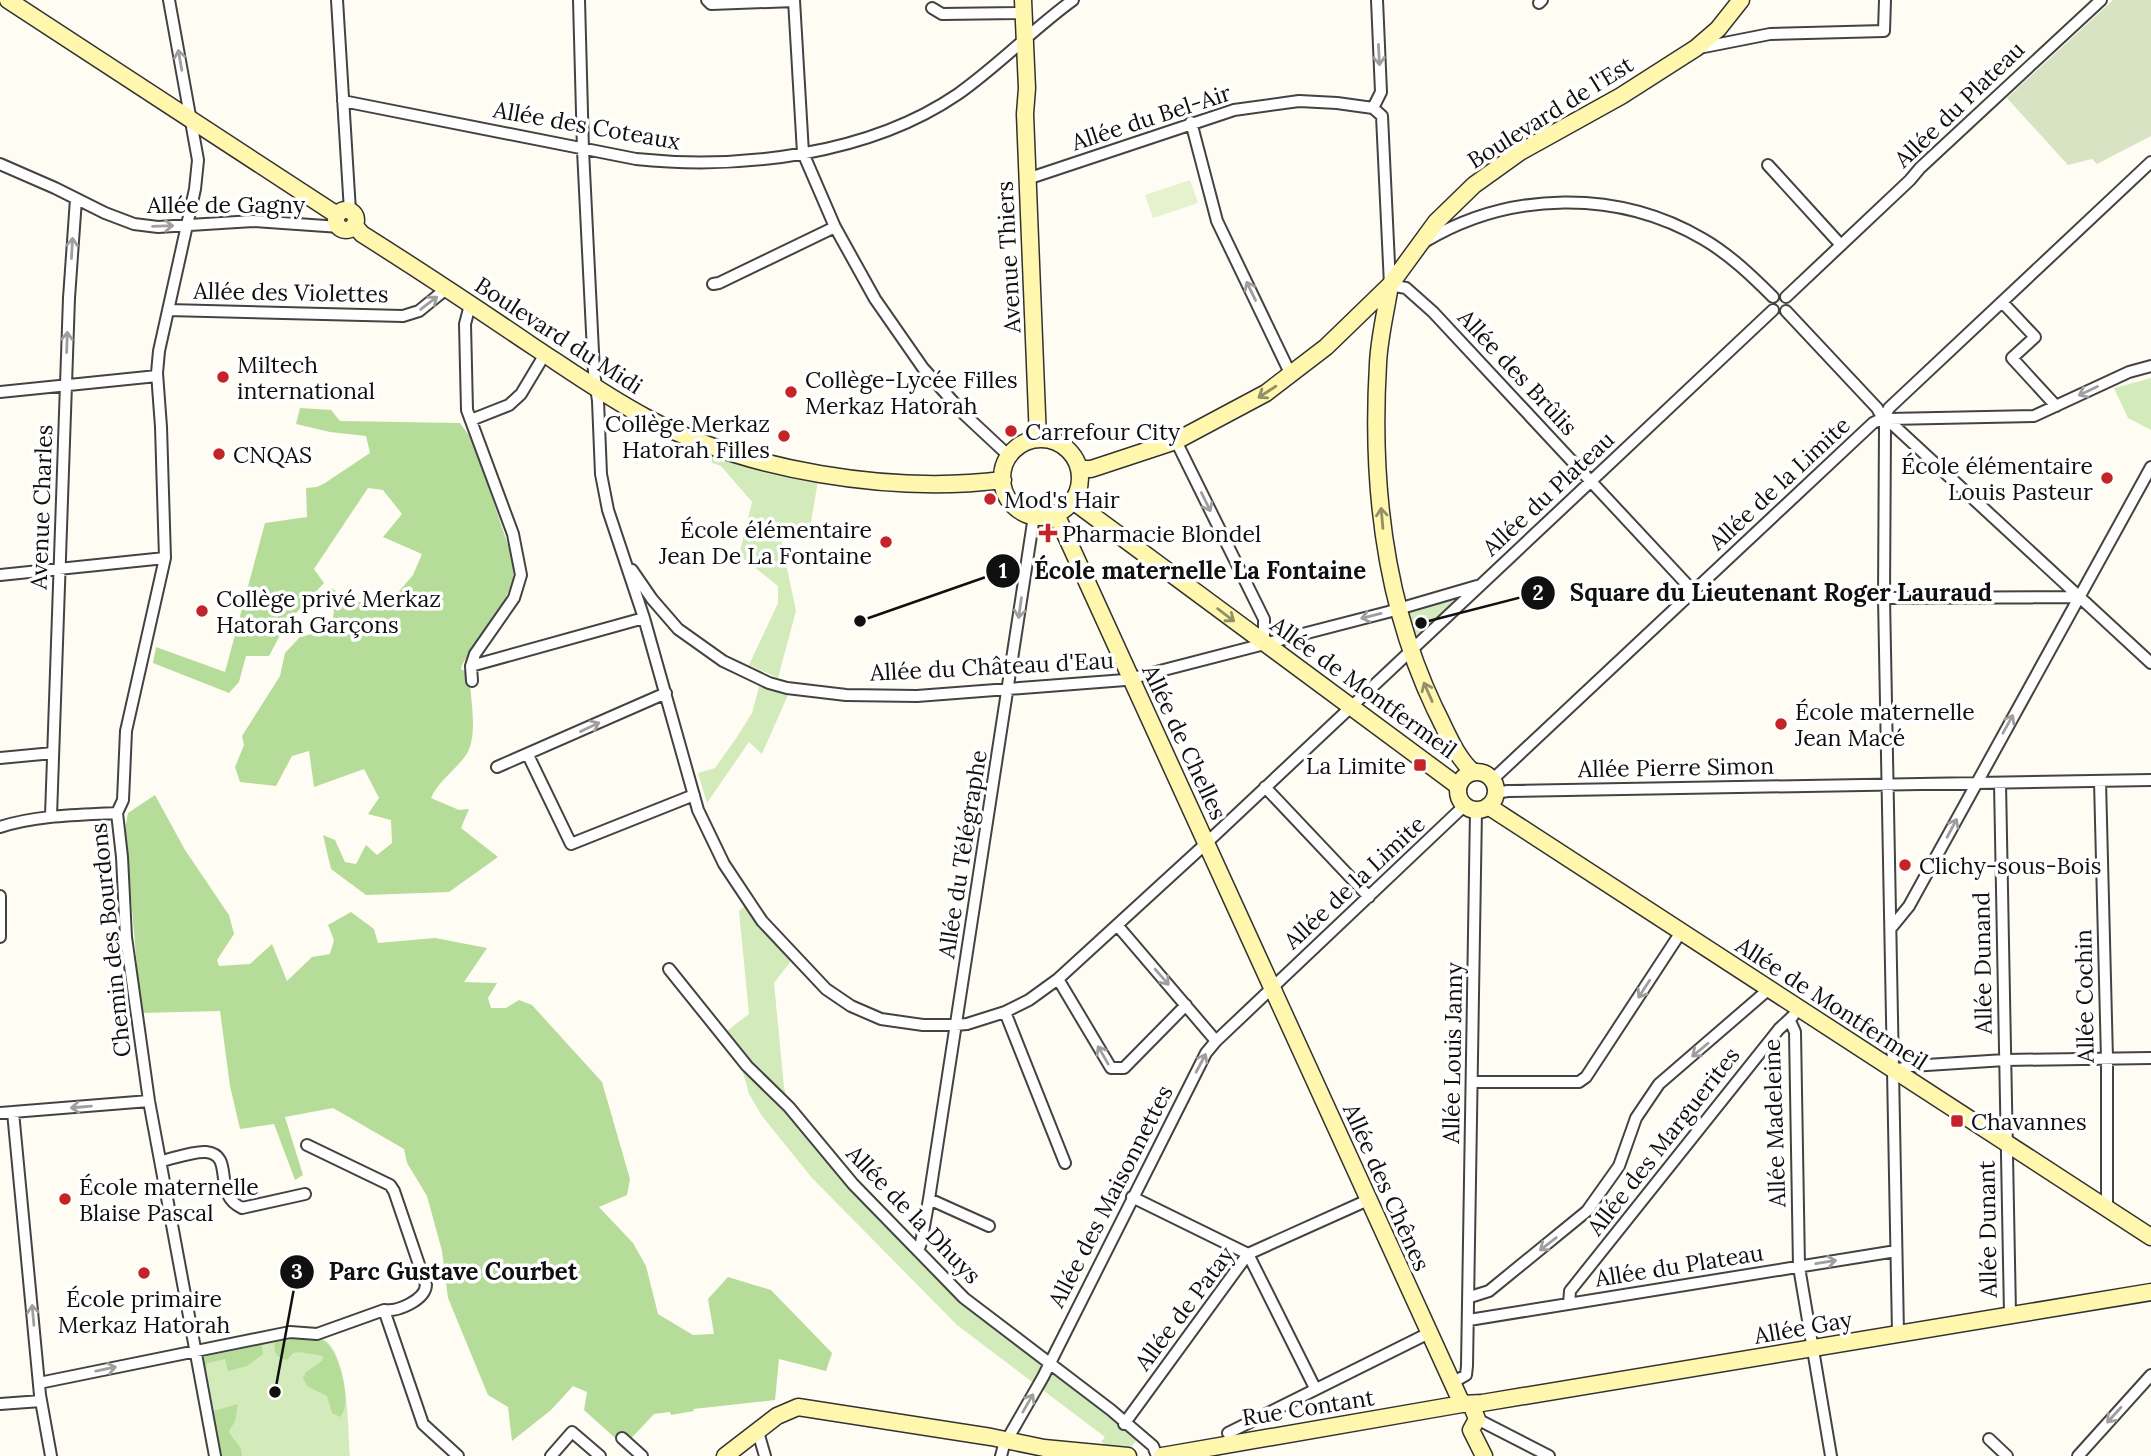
<svg xmlns="http://www.w3.org/2000/svg" width="2151" height="1456" font-family="Lora,serif">
<rect width="100%" height="100%" fill="#fffdf3"/>
<path fill="#d3ebbb" d="M2151 378V430L2128 418 2114 388Z
M706 444 773 464 768 472 818 481 810 528 779 530 796 611 778 678 749 665 778 603V586L739 555 752 502 721 466 712 463Z
M1450 598 1454 604 1419 636H1413L1407 612Z
M761 679 791 688 762 754 749 742 707 803 698 773 715 768 737 737 752 713Z
M748 903 794 957 774 983 784 1087 789 1107 964 1298 1140 1436 1124 1456 1101 1442 1105 1437 957 1325 812 1178 762 1116 749 1094 742 1069 724 1033 749 1014 739 911Z
M302 1336C309 1337 318 1337 324 1340 349 1354 348 1430 350 1456H220L199 1358Z"/>
<path fill="#b6dc99" d="M300 408 331 410 340 421 460 423 473 441 514 563C517 595 480 637 462 665L461 669 469 673C470 696 479 736 466 755 455 771 439 780 431 798L459 810 469 809 461 828 498 857 449 892 366 895 331 869 323 835 335 840 345 862 356 864 366 845 377 855 392 843 391 820 368 814 379 798 364 769 314 787 309 751 292 756 276 786 240 782 235 767 244 745 242 736 280 676 285 653 300 637 331 629 334 611 323 595 331 588 355 603 396 595 413 575 422 554 383 537 402 514 383 490 368 488 314 569 324 583 286 624 269 656H246L239 682 229 693 153 663 156 647 225 672 265 523 307 517 306 488 317 487 325 483 370 453 366 436 330 432 296 424Z
M155 795 185 850 229 915 234 934 217 960 219 966 250 964 272 944 287 981 312 957 330 954 334 940 328 925 351 912 374 929 378 943 435 938 487 948 464 982 497 983 488 998 491 1008H506L519 1000 532 1005 602 1082 630 1179 627 1195 599 1207 633 1243 646 1266 658 1314 693 1335 714 1334 708 1299 728 1277 771 1290 832 1353 826 1371 779 1359 775 1400 693 1409 694 1411 671 1415 670 1412 654 1414 624 1446 584 1410 587 1392 573 1386 551 1410 512 1441 508 1407 488 1395 448 1298 442 1251 427 1196 407 1163 404 1149 333 1108 285 1117 303 1175 295 1180 274 1124 240 1129 230 1086 220 1011 141 1013 125 829 128 813Z
M302 1336C311 1337 322 1337 328 1344 340 1357 353 1404 340 1417L332 1413 327 1396 307 1386 303 1378 306 1372 322 1361 323 1356 299 1352 293 1353 287 1360C277 1359 273 1351 275 1342Z
M262 1345 263 1354 247 1366 228 1371 225 1359 207 1363 206 1371 203 1375 199 1358Z
M238 1404 235 1421 229 1431C233 1442 242 1443 242 1456H220L210 1412Z"/>
<path fill="#d7e3c2" d="M2113 0H2151V136L2097 164 2092 159 2068 165 2007 98Z"/>
<path fill="#e4f2cd" d="M1190 180 1198 203 1153 218 1145 195Z"/>
<g fill="none" stroke-linecap="round" stroke-linejoin="round">
<g stroke="#434343" stroke-width="14">
<path id="street" d="M169 0 198 160 195 189 159 351 157 373 161 427 165 558 126 731 123 800 117 813 122 857 126 937 149 1101 215 1456
M337 0 350 211
M579 0 583 150 594 372 598 401 601 474 608 510 644 618 698 810 724 864 762 921 826 989 851 1006 881 1019 923 1025H955L967 1024 1005 1012 1029 1000 1058 979 1200 849 1773 310
M707 0 711 4 794 1
M794 0 803 153 835 227 875 299 923 368 965 415 1009 456
M1539 3 1542 0
M932 8 942 14 1024 13
M1699 48 1770 34 1884 31 1885 0
M343 101 636 159C741 170 869 155 958 94 999 65 1033 29 1073 0
M1373 108 1382 116 1390 285 1406 288 1433 312 1694 592
M1373 108 1381 92 1377 0
M1191 122 1217 221 1291 375
M0 164 55 188 105 213 134 224 158 227 253 221 340 227
M1768 165 1840 244
M1027 179 1234 110 1299 101 1337 103 1373 108
M1426 241C1510 191 1618 189 1703 239 1729 254 1752 276 1773 297
M713 284 719 283 835 227
M1786 297 1910 180 1920 168 2101 0
M2002 302 2035 337 2012 358 2056 406
M470 305 465 324 467 410 513 534 521 575 514 598 475 654 471 666 472 681
M168 310 403 316 419 311 446 289
M1786 311 1877 408 1882 417
M0 392 157 376
M1885 416 1889 408 2151 162
M1889 419 2034 416 2129 372 2151 366
M471 420 509 405 521 394 545 354
M1889 421 2151 663
M1885 426 1884 598 1898 1333
M1176 441 1264 619V643
M632 570 652 599 678 629 723 661 769 683 787 688 846 695 917 696 1125 680 1388 612 1477 586
M0 575 165 558
M1884 598 2079 597
M471 666 644 618
M528 755 571 844 694 795
M0 758 53 753
M497 767 666 693
M1492 780 1873 423 1881 419
M2100 781 2107 1059V1210
M2000 783 2010 1314
M1265 787 1369 897
M1495 793 1508 791 2151 780
M51 816 69 298 76 199
M0 827C38 815 78 815 117 813
M0 896V937
M1117 925 1216 1041
M1891 928 1909 906 2151 467
M669 969 747 1066 789 1107 853 1184 964 1298 1111 1410 1153 1446 1157 1456
M1058 979 1111 1068H1124L1186 1005
M1005 1012 1065 1163
M1790 1021 1795 1032 1799 1267 1831 1456
M1894 1070 1911 1066 2005 1060 2151 1058
M1472 1082H1579L1586 1077 1681 932
M13 1112 40 1395 51 1456
M0 1113 149 1101
M162 1161C175 1158 193 1151 206 1152 236 1155 211 1194 242 1208L305 1194
M1132 1197 1248 1254 1315 1388
M929 1199 989 1226
M918 1251 921 1243 929 1199 1034 516
M1470 1297 1489 1291 1587 1211 1619 1166 1636 1118 1659 1084 1769 989
M1569 1304 1570 1291 1779 1029 1793 1016
M384 1310 423 1424 458 1456
M1469 1320 1896 1251
M39 1383 290 1332 317 1334 384 1310C398 1312 425 1300 426 1285L394 1191 390 1185 307 1145
M1452 1383 1466 1375 1467 1366 1476 810
M0 1404 41 1401
M1477 1419 1549 1456
M1124 1424 1248 1254 1368 1200
M758 1432 765 1456
M1228 1433 1429 1333
M622 1438 642 1456
M1989 1439 2007 1456
M551 1456 572 1432 600 1456
M1001 1456 1004 1445 1043 1377 1206 1053 1216 1041 1464 806
M2078 1456 2151 1375"/>
</g>
<g stroke="#323232" stroke-width="19">
<path id="secondary" d="M8 0 337 215
M1023 0 1027 88 1025 114 1038 439
M336 220a10 10 0 1 1 20 0a10 10 0 1 1-20 0Z
M354 225 362 234C419 270 475 307 531 345 569 370 607 397 647 418 747 471 891 494 1003 480
M1390 285C1386 311 1379 338 1378 364 1371 481 1384 602 1435 709 1446 730 1455 756 1473 772
M1002 478a39 39 0 1 1 78 0a39 39 0 1 1-78 0Z
M1079 469H1091L1176 441 1266 393 1326 347 1390 285 1436 222 1474 185 1520 152 1621 96 1696 48 1718 29 1741 0
M1073 501 1458 786
M1056 514 1462 1404
M1458 791a19 19 0 1 1 38 0a19 19 0 1 1-38 0Z
M1488 806 2151 1237
M1471 1404 1477 1419 1471 1430 1484 1456
M725 1456 777 1416 798 1407 991 1437 1044 1448 1128 1456
M1162 1456 1462 1404 1482 1403 2151 1292"/>
</g>
<use href="#street" stroke="#fff" stroke-width="10"/>
<use href="#secondary" stroke="#fff7ae" stroke-width="16"/>
</g>
<defs><path id="oneway-shaft" d="M-6 0H5M1.5-3L5.5 0L1.5 3" fill="none" stroke-width="1.6" stroke-linecap="round" stroke-linejoin="round" transform="scale(1.75)"/></defs>
<g stroke="#9f9f9f">
<use href="#oneway-shaft" transform="translate(1379 55) rotate(87)"/>
<use href="#oneway-shaft" transform="translate(180 60) rotate(-100)"/>
<use href="#oneway-shaft" transform="translate(163 226) rotate(-2)"/>
<use href="#oneway-shaft" transform="translate(72 248) rotate(-87)"/>
<use href="#oneway-shaft" transform="translate(1251 291) rotate(-116)"/>
<use href="#oneway-shaft" transform="translate(429 303) rotate(-37)"/>
<use href="#oneway-shaft" transform="translate(67 342) rotate(-88)"/>
<use href="#oneway-shaft" transform="translate(2088 391) rotate(155)"/>
<use href="#oneway-shaft" transform="translate(1206 502) rotate(64)"/>
<use href="#oneway-shaft" transform="translate(1020 608) rotate(98)"/>
<use href="#oneway-shaft" transform="translate(1371 616) rotate(166)"/>
<use href="#oneway-shaft" transform="translate(2008 724) rotate(-61)"/>
<use href="#oneway-shaft" transform="translate(590 727) rotate(-25)"/>
<use href="#oneway-shaft" transform="translate(1952 828) rotate(-62)"/>
<use href="#oneway-shaft" transform="translate(1162 977) rotate(49)"/>
<use href="#oneway-shaft" transform="translate(1644 989) rotate(123)"/>
<use href="#oneway-shaft" transform="translate(1700 1050) rotate(140)"/>
<use href="#oneway-shaft" transform="translate(1103 1055) rotate(-120)"/>
<use href="#oneway-shaft" transform="translate(1201 1063) rotate(-62)"/>
<use href="#oneway-shaft" transform="translate(81 1107) rotate(175)"/>
<use href="#oneway-shaft" transform="translate(1548 1244) rotate(142)"/>
<use href="#oneway-shaft" transform="translate(1826 1262) rotate(-9)"/>
<use href="#oneway-shaft" transform="translate(33 1315) rotate(-95)"/>
<use href="#oneway-shaft" transform="translate(106 1369) rotate(-12)"/>
<use href="#oneway-shaft" transform="translate(1028 1403) rotate(-60)"/>
<use href="#oneway-shaft" transform="translate(2114 1415) rotate(132)"/>
</g>
<g stroke="#938f67">
<use href="#oneway-shaft" transform="translate(1267 392) rotate(147)"/>
<use href="#oneway-shaft" transform="translate(1382 518) rotate(-95)"/>
<use href="#oneway-shaft" transform="translate(1226 615) rotate(37)"/>
<use href="#oneway-shaft" transform="translate(1428 692) rotate(-114)"/>
</g>
<g fill="#c42328" stroke="#fff" stroke-width="2.5">
<circle cx="223" cy="377" r="7"/>
<circle cx="791" cy="392" r="7"/>
<circle cx="1011" cy="431" r="7"/>
<circle cx="784" cy="436" r="7"/>
<circle cx="219" cy="454" r="7"/>
<circle cx="2107" cy="478" r="7"/>
<circle cx="990" cy="499" r="7"/>
<path d="M1044.5 522.5h7v7h7v7h-7v7h-7v-7h-7v-7h7z"/>
<circle cx="886" cy="542" r="7"/>
<circle cx="202" cy="611" r="7"/>
<circle cx="1781" cy="724" r="7"/>
<rect x="1413" y="758" width="14" height="14" rx="3.5"/>
<circle cx="1905" cy="865" r="7"/>
<rect x="1950" y="1114" width="14" height="14" rx="3.5"/>
<circle cx="65" cy="1199" r="7"/>
<circle cx="144" cy="1273" r="7"/>
</g>
<g text-anchor="middle" dominant-baseline="central" stroke-width="7" stroke-linejoin="round" paint-order="stroke">
<g font-size="23" fill="#101010" stroke="#fff">
<text transform="translate(1959 104) rotate(-44)">Allée du Plateau</text>
<text transform="translate(1550 112) rotate(-32)">Boulevard de l'Est</text>
<text transform="translate(1151 117) rotate(-18)">Allée du Bel-Air</text>
<text transform="translate(587 125) rotate(10)">Allée des Coteaux</text>
<text x="226" y="204">Allée de Gagny</text>
<text transform="translate(1008 257) rotate(-93)">Avenue Thiers</text>
<text transform="translate(291 292) rotate(1)">Allée des Violettes</text>
<text transform="translate(559 335) rotate(33)">Boulevard du Midi</text>
<text transform="translate(1518 372) rotate(47)">Allée des Brûlis</text>
<text transform="translate(1779 483) rotate(-43)">Allée de la Limite</text>
<text transform="translate(1548 493) rotate(-43)">Allée du Plateau</text>
<text transform="translate(41 507) rotate(-88)">Avenue Charles</text>
<text transform="translate(992 666) rotate(-3)">Allée du Château d'Eau</text>
<text transform="translate(1364 687) rotate(36)">Allée de Montfermeil</text>
<text transform="translate(1185 742) rotate(65)">Allée de Chelles</text>
<text transform="translate(1676 767) rotate(-1)">Allée Pierre Simon</text>
<text transform="translate(962 854) rotate(-81)">Allée du Télégraphe</text>
<text transform="translate(1354 882) rotate(-43)">Allée de la Limite</text>
<text transform="translate(110 940) rotate(-96)">Chemin des Bourdons</text>
<text transform="translate(1982 963) rotate(-91)">Allée Dunand</text>
<text transform="translate(2084 996) rotate(-91)">Allée Cochin</text>
<text transform="translate(1832 1003) rotate(33)">Allée de Montfermeil</text>
<text transform="translate(1452 1053) rotate(-89)">Allée Louis Janny</text>
<text transform="translate(1774 1123) rotate(-92)">Allée Madeleine</text>
<text transform="translate(1663 1141) rotate(-52)">Allée des Marguerites</text>
<text transform="translate(1387 1187) rotate(66)">Allée des Chênes</text>
<text transform="translate(1110 1196) rotate(-63)">Allée des Maisonnettes</text>
<text transform="translate(914 1214) rotate(46)">Allée de la Dhuys</text>
<text transform="translate(1987 1229) rotate(-91)">Allée Dunant</text>
<text transform="translate(1679 1265) rotate(-9)">Allée du Plateau</text>
<text transform="translate(1184 1308) rotate(-53)">Allée de Patay</text>
<text transform="translate(1803 1327) rotate(-10)">Allée Gay</text>
<text transform="translate(1308 1407) rotate(-9)">Rue Contant</text>
</g>
<g font-size="23" fill="#101010" stroke="#fff" text-anchor="start">
<text x="237" y="364">Miltech<tspan x="237" dy="26">international</tspan></text>
<text x="805" y="379">Collège-Lycée Filles<tspan x="805" dy="26">Merkaz Hatorah</tspan></text>
<text x="770" y="423" text-anchor="end">Collège Merkaz<tspan x="770" dy="26">Hatorah Filles</tspan></text>
<text x="1025" y="431">Carrefour City</text>
<text x="233" y="454">CNQAS</text>
<text x="2093" y="465" text-anchor="end">École élémentaire<tspan x="2093" dy="26">Louis Pasteur</tspan></text>
<text x="1004" y="499">Mod's Hair</text>
<text x="872" y="529" text-anchor="end">École élémentaire<tspan x="872" dy="26">Jean De La Fontaine</tspan></text>
<text x="1062" y="533">Pharmacie Blondel</text>
<text x="216" y="598">Collège privé Merkaz<tspan x="216" dy="26">Hatorah Garçons</tspan></text>
<text x="1795" y="711">École maternelle<tspan x="1795" dy="26">Jean Macé</tspan></text>
<text x="1406" y="765" text-anchor="end">La Limite</text>
<text x="1919" y="865">Clichy-sous-Bois</text>
<text x="1971" y="1121">Chavannes</text>
<text x="79" y="1186">École maternelle<tspan x="79" dy="26">Blaise Pascal</tspan></text>
<text x="144" y="1298" text-anchor="middle">École primaire<tspan x="144" dy="26">Merkaz Hatorah</tspan></text>
</g>
</g>
<path fill="none" stroke="#101010" stroke-width="2.5" d="M860 621L1003 571M1421 623L1538 593M275 1392L297 1272"/>
<g fill="#101010" stroke="#fff" stroke-width="2.5">
<circle cx="860" cy="621" r="7"/>
<circle cx="1421" cy="623" r="7"/>
<circle cx="275" cy="1392" r="7"/>
<circle cx="1003" cy="571" r="18"/>
<circle cx="1538" cy="593" r="18"/>
<circle cx="297" cy="1272" r="18"/>
</g>
<g font-size="21" text-anchor="middle" font-weight="bold" fill="#fff">
<text x="1003" y="578">1</text>
<text x="1538" y="600">2</text>
<text x="297" y="1279">3</text>
</g>
<g font-size="24" text-anchor="middle" font-weight="bold" fill="#101010" stroke="#fff" stroke-width="7" stroke-linejoin="round" paint-order="stroke">
<text x="1200" y="579">École maternelle La Fontaine</text>
<text x="1781" y="601">Square du Lieutenant Roger Lauraud</text>
<text x="453" y="1280">Parc Gustave Courbet</text>
</g>
</svg>
